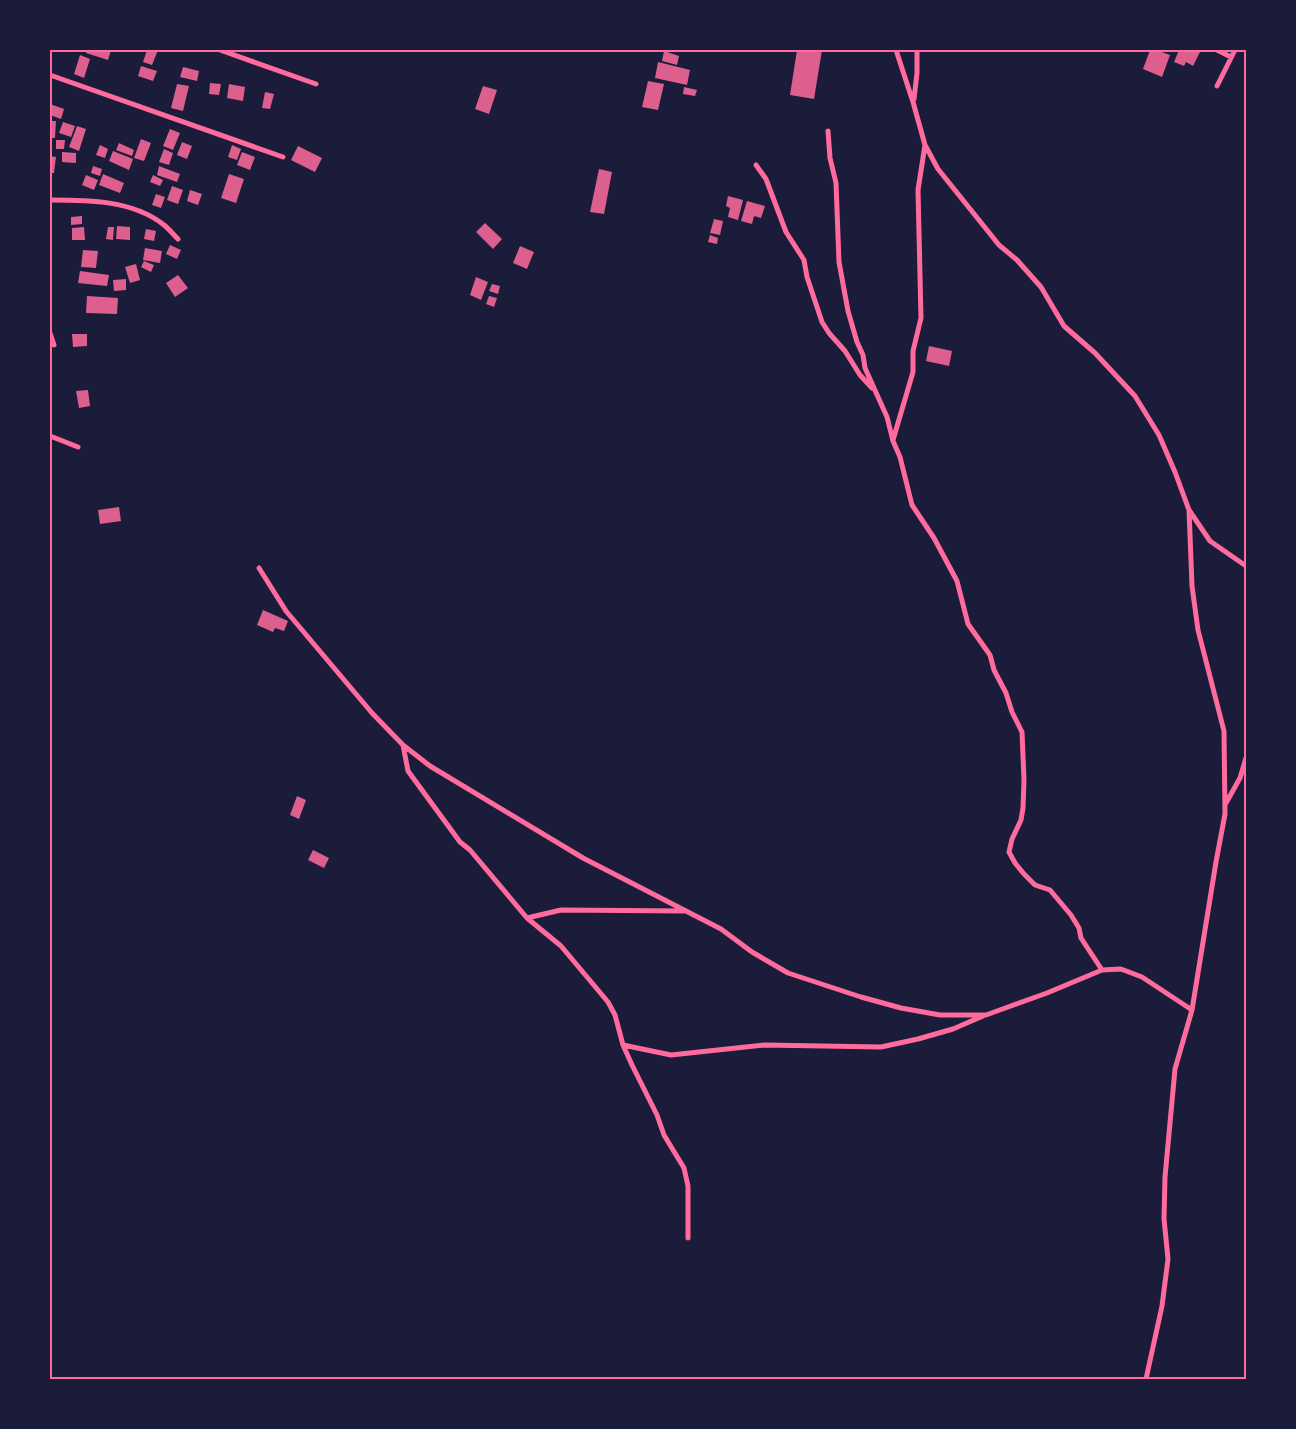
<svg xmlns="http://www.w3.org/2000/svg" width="1296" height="1429" font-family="'Titillium Web',sans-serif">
<rect width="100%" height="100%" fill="#1b1b3a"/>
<path fill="#dd5f8e" d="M87 50H111L108 60 86 53Z
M147 50H158L152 65 143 62Z
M797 50H822L814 99 790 95Z
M1150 50H1156L1170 55 1162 77 1143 69Z
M1179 50H1201L1193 66 1186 62 1184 66 1174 62Z
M664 51 679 56 677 65 662 61Z
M80 55 90 59 84 78 74 74Z
M658 62 690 70 687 85 655 78Z
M141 66 157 71 153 81 138 76Z
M183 67 199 71 197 81 180 77Z
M648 81 664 84 658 110 642 107Z
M210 83 221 84 219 95 209 94Z
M177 84 189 86 183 111 171 108Z
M229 84 245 87 243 101 227 98Z
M483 86 497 90 489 114 475 109Z
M684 87 697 90 695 96 683 94Z
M265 92 274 94 270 109 262 108Z
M50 104 64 109 61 119 50 115Z
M50 121H56L55 138H50Z
M63 122 75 126 71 137 59 133Z
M77 126 86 129 79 151 69 147Z
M170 129 180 133 173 150 163 146Z
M141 139 151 143 144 161 134 158Z
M56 140H65L64 149H56Z
M182 142 192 146 187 159 177 155Z
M119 143 134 150 132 156 116 150Z
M100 145 108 149 105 158 96 155Z
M232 145 241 149 237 160 228 157Z
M298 146 322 158 315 172 291 160Z
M164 149 173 153 169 165 159 162Z
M113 151 133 159 129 170 109 161Z
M62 152 76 153V163L62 162Z
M242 152 255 157 250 170 237 165Z
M50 156 56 157 54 173H50Z
M93 166 102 169 100 176 91 173Z
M159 166 180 174 177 182 157 175Z
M599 169 612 172 604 214 590 212Z
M103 174 124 183 120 193 99 185Z
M229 174 244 179 236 203 221 198Z
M86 175 98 180 94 190 82 185Z
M153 175 163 180 160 186 150 182Z
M172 186 183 190 178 204 167 200Z
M190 190 202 194 198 205 187 201Z
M156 194 165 197 161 208 152 205Z
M728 196 743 200 738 220 728 217 730 208 726 206Z
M747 201 765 206 761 218 754 216 752 224 741 221Z
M82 216V224L71 225V217Z
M714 219 723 221 720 235 710 233Z
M485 223 502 239 493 249 476 232Z
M117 226 130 227V240L116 239Z
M84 227 85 240H72V228Z
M108 227H114L113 240 106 239Z
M146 229 156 231 154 241 144 239Z
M710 235 718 238 717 244 708 242Z
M170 245 181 250 177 259 166 254Z
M520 246 534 252 527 269 513 263Z
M145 248 162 251 160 263 143 260Z
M83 250 98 251 96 268 81 267Z
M144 261 154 265 151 272 141 267Z
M136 264 140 280 130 283 125 267Z
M80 271 109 275 107 286 78 283Z
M178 275 188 288 175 297 166 283Z
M476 277 488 282 481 300 470 295Z
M126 279V290L114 291 113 280Z
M492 284 500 286 498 294 489 291Z
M87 296 118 298 117 314 86 313Z
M489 296 497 298 494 307 486 304Z
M72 334H87V346L73 347Z
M929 346 952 351 949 366 926 361Z
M88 390 90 406 79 408 76 391Z
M119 507 121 521 100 524 98 510Z
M263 610 288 621 284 631 275 628 273 632 257 625Z
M297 796 306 800 299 819 290 815Z
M313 850 329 858 324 868 308 860Z"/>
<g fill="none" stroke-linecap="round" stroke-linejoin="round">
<path stroke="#ff6b9d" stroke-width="5" d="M220 50 316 84
M896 50 913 102 925 145 938 169 999 245 1017 260 1041 287 1064 326 1095 353 1135 396 1159 435 1175 472 1189 510 1210 541 1246 566
M1217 50 1231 57
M50 75 283 157
M1217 86 1235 50
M914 99 917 73V50
M828 131 830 158 836 183 839 262 848 311 857 342 863 355 865 368 887 417 893 441 900 457 912 505 934 538 957 581 968 624 990 655 994 670 1006 693 1012 712 1022 732 1024 780 1023 808 1021 820 1012 839 1009 852 1015 863 1024 874 1035 885 1050 890 1071 915 1079 928 1081 938 1102 970
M756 165 766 179 786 232 804 260 807 277 822 322 829 333 845 351 860 375 872 388
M50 200C88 200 133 200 164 225 169 229 173 234 178 239
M50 333 54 345
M50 436 78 447
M893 440 913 372V351L921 318 918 190 925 145
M259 568 286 611 372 713 403 745 430 766 583 858 721 929 752 952 788 973 861 997 901 1008 940 1015H986L1047 993 1102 970 1121 969 1142 977 1192 1010
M403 745 408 771 460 842 470 850 527 918 561 946 608 1002 615 1015 623 1045 632 1065 657 1115 664 1135 684 1168 688 1186V1238
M1226 803 1240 778 1246 758
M527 918 561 910 684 911
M623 1045 671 1055 765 1045 881 1047 918 1039 953 1029 983 1016
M1146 1379 1162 1306 1168 1259 1164 1219 1165 1177 1175 1069 1192 1010 1216 862 1225 814 1224 731 1198 630 1192 586 1189 510"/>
</g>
<rect width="1296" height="1429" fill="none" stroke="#1b1b3a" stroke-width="102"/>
<rect x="51" y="51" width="1194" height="1327" fill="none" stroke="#ff6b9d" stroke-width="2"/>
</svg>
